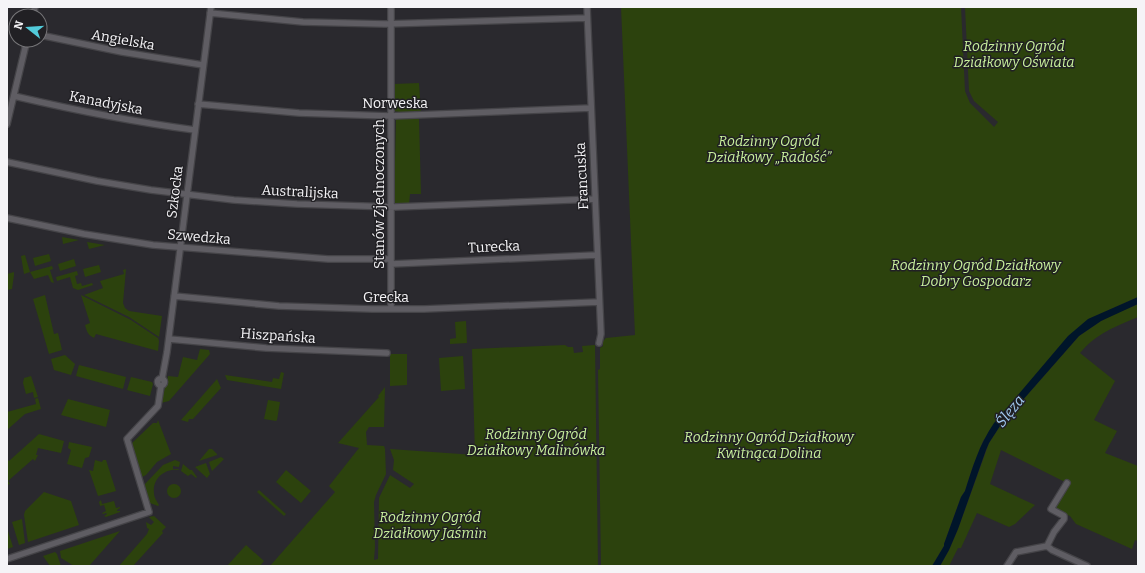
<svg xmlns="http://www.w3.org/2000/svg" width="1145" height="573" font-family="Bitter,serif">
<rect width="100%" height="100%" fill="#2a292e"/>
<path fill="#2c420d" d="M621 7H961L965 91 970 103 994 127 998 122 974 101 969 91 965 7H1138V297L1089 319 1068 337 983 441 972 469 965 491 961 497 944 544V546L932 566H601L598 370 600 369V348L603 346V341L606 338 635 335Z
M419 83 421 112H399L394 111V84Z
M396 119H419L421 194H410L409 204H394Z
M62 237 79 240 63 244Z
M87 242 105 245 89 249Z
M49 254 51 261 35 266 33 258Z
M25 255 30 272 52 266 53 269 50 270 54 283 51 282 48 275 34 279 30 272 24 274 21 256Z
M74 259 76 266 60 271 58 264Z
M99 265 101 272 85 277 83 269Z
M126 269 123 303 125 308 129 311 162 316 159 337 129 317 84 295 103 288 100 281 124 274 123 270Z
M77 271 78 275 75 276 77 284 81 283 82 286 92 283 93 285 78 290 73 288 70 277 57 281 56 277Z
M14 272V275L12 289 7 290V274Z
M45 295 54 334 58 333 62 350 49 354 33 299Z
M81 295 131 320 158 338 159 341 158 351 96 334 94 338C88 335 87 332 85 325L90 323Z
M1138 304V317C1115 327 1097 333 1080 353L1115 381 1094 420 1117 431 1105 453 1138 466V541L1135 540 1132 549 1076 524 1070 516 1056 510V507L1069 484 1001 450 990 484 1035 505 1015 524 1009 527 977 513 961 548H958L949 566H940L949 550 958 529 989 443 1000 426 1079 336 1101 321 1114 314Z
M466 321 467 343 450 344V339L456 338 455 322Z
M565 345 568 347H573L574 353 583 352 582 346 595 345 598 566H270L335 492 329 486 359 448 338 443 379 397 378 396 385 387 384 427H369L366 432 367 445 384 446 385 449 386 474 376 495 374 502 375 547 374 560 378 559 379 498 390 475 410 488 414 484 393 470 394 460 390 449 475 455 472 349Z
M200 349 209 350 210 354 169 401 161 403 168 376 178 377 183 357 197 360Z
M390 354H407V385L390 386Z
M65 355 75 364 71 375 54 370 51 359Z
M463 356 465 389 441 391 439 358Z
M79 365 126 377 123 389 76 376Z
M281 372 284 373 281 389 227 380 225 375 272 382 273 378 279 379Z
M31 376 38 397 34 398 33 392 26 394 23 383 24 378Z
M131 377 152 382 153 384 150 396 127 390Z
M217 379 221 388 193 419H189L188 422 181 420Z
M38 398 41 409 25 414 7 430V412L36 404 35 399Z
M68 399 110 410 106 427 61 415Z
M268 400 280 402 277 420 276 421 264 419Z
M158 420 171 454 157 462 146 475 142 477 132 443 153 423H157Z
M39 434 64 441 61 453 38 448 36 455H38L35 461 33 459 8 481 10 484 7 485V459L9 461Z
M69 442 92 447 89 457 85 458 82 468 67 464 71 450 68 448Z
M209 449H212L217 454V455L199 461Z
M221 457 224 459 212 471 209 462Z
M95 460 102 462 103 460H106L116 491 98 496 89 470 93 471Z
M175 460 180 462 179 467 173 466V469H179L178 470C165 468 152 479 154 493 154 498 157 501 159 505L158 506 150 503 145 486V484L163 465Z
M206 463 210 474 207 478 195 467Z
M183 464 190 470H192L197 477 196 478 191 474 188 476 181 471Z
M286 470 311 491 301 503 276 482Z
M167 491a7 7 0 1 1 14 0a7 7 0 1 1-14 0Z
M259 490 286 514 284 516 257 492Z
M44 492 71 501 79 525 28 542 24 515 25 511Z
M101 500 102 504 114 501 116 508 120 507V508L117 510V511H120V512L106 517 104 516 107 514 106 513 103 514 102 513 106 511 104 505 100 506 99 502Z
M154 516 166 527 162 531 163 533 133 566H119L147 534 149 529 147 528 146 522 151 525 154 522 149 517Z
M22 519 25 543 19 545 12 522Z
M7 528 13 547 7 549Z
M120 531 89 566H74L61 558 60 551Z
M246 545 264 561 260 566H227Z
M55 552 57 554 61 566H50L43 556Z"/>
<path fill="#00152a" d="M1138 297V304L1101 321 1079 336 1000 426 989 443 986 450 958 529 949 550 940 566H932L944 546V544L961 497 965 491C973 466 979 445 994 423L1068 336 1088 319Z"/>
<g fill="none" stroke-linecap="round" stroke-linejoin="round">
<g stroke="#454448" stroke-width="8">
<path id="minor" d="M391 7V309
M587 7 601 334 599 343
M210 13 303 22 385 24 587 18
M33 16 35 7
M40 35 122 52 203 65
M14 96C74 110 134 122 195 130
M198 104 299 113 390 116 591 108
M7 124 27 40
M7 162 97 181 151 190 234 200 297 204 395 207 595 199
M7 218 84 234 153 245 328 259H391
M391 264 597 255
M174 296 279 306 372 309H424L599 302
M169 339 266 348 387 353
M157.5 382a3.5 3.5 0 1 1 7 0a3.5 3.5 0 1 1-7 0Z
M162 379 167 352 211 7
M1047 546 1054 532 1064 519V516L1051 509 1067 483
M7 559 149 512 127 439 158 406 161 386
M1007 566 1016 552 1047 546 1052 550 1087 566"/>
</g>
<use href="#minor" stroke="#5f5d63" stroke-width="5.5"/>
</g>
<g text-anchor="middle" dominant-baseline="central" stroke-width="3" stroke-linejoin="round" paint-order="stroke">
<g font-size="14" fill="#f5f4f7" stroke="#212024">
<text transform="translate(123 40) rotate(10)">Angielska</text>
<text transform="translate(106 103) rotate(11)">Kanadyjska</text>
<text x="395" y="103">Norweska</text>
<text transform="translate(582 176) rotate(-93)">Francuska</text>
<text transform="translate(175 192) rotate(-83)">Szkocka</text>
<text transform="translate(300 192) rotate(3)">Australijska</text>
<text transform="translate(379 194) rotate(-90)">Stanów Zjednoczonych</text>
<text transform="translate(199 237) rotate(5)">Szwedzka</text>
<text transform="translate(494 247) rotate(-2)">Turecka</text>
<text x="386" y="297">Grecka</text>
<text transform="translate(278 336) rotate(4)">Hiszpańska</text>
</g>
<g font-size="14" font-style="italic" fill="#c8f09c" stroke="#212024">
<text x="1014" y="46">Rodzinny Ogród<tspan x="1014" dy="16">Działkowy Oświata</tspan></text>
<text x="769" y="141">Rodzinny Ogród<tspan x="769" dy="16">Działkowy „Radość”</tspan></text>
<text x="976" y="265">Rodzinny Ogród Działkowy<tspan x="976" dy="16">Dobry Gospodarz</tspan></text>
<text x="536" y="434">Rodzinny Ogród<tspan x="536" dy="16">Działkowy Malinówka</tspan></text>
<text x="769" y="437">Rodzinny Ogród Działkowy<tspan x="769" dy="16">Kwitnąca Dolina</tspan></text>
<text x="430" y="517">Rodzinny Ogród<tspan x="430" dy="16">Działkowy Jaśmin</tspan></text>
</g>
<g font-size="15" font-style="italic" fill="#a1caf1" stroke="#212024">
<text transform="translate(1010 411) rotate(-51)">Ślęza</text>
</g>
</g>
<rect width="1145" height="573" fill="none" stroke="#f5f4f7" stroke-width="16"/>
<g transform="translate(28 28) rotate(287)"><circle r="19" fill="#212024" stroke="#767578"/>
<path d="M0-3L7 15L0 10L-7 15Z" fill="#52cbda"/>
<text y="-6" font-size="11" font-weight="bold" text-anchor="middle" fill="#f5f4f7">N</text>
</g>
</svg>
